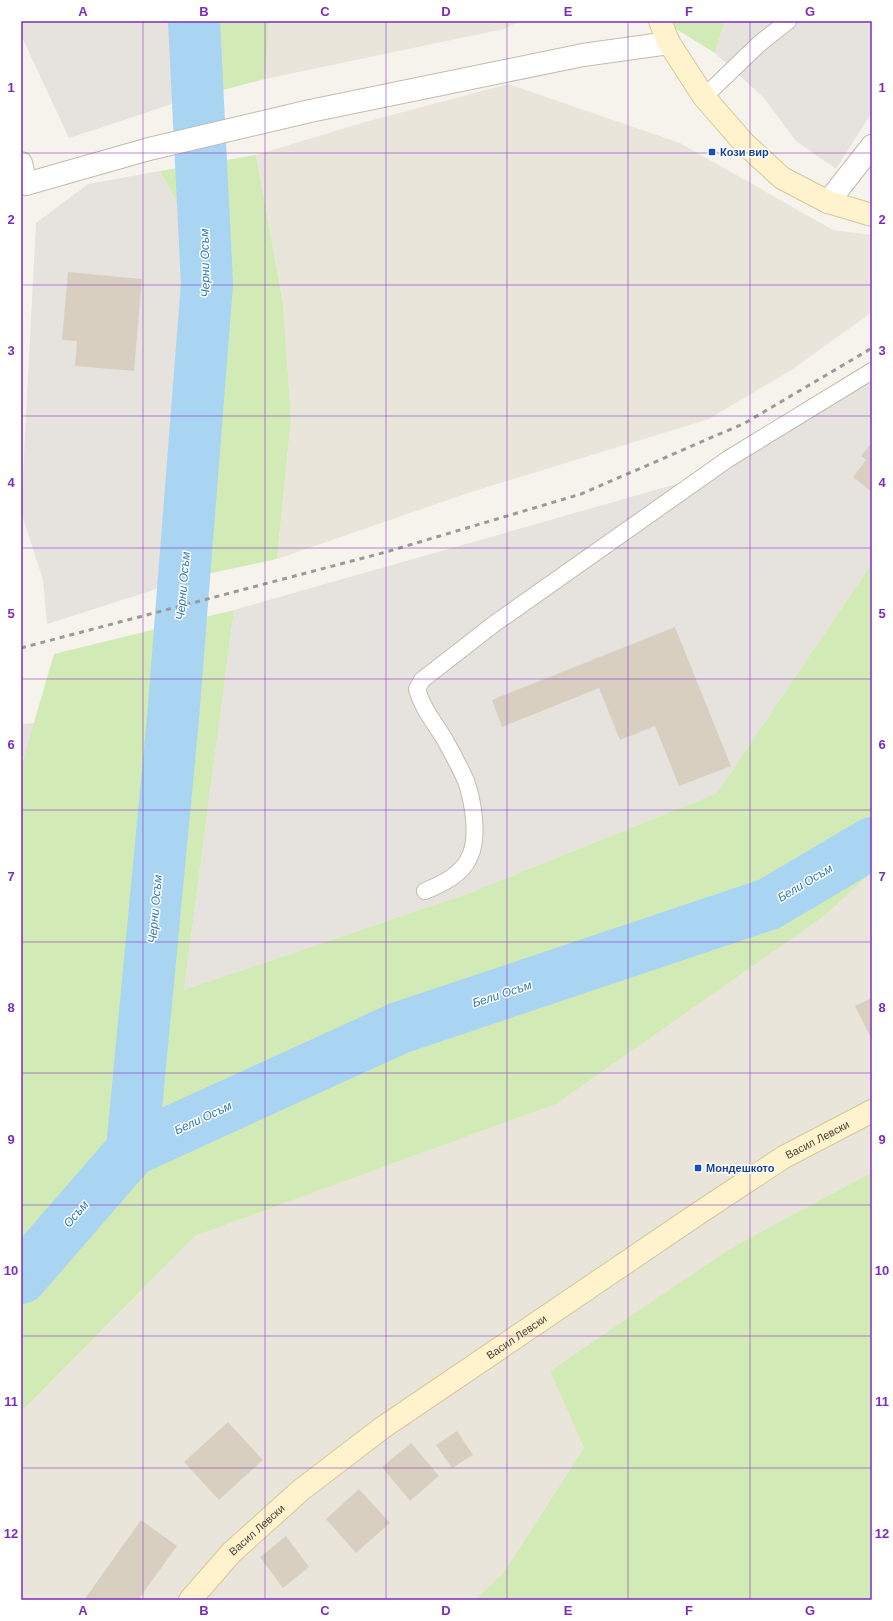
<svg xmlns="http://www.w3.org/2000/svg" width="893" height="1621" font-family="Helvetica,sans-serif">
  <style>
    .residential { fill: #eae5da }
    .industrial { fill: #e6e2dd }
    .green { fill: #d2eab5 }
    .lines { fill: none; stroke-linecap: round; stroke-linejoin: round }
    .river { stroke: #a9d4f2; stroke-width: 52 }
    .building { fill: #d8cfc1 }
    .lane-casing { stroke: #c2bbae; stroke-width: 18 }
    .street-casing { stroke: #c2bbae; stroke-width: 24 }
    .secondary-casing { stroke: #d6c79b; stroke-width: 24 }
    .lane { stroke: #fff; stroke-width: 16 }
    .street { stroke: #fff; stroke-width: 22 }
    .secondary { stroke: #fff3cd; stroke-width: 22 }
    .rail { stroke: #9a9a9a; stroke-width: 3; stroke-dasharray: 5 5; stroke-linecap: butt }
    .grid { fill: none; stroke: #7b2cbf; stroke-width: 1; stroke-opacity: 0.55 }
    .transit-dot { fill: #1a4fb4; stroke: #fff; stroke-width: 1.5 }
    .labels { text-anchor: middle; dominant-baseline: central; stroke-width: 3; stroke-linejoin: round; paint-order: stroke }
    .transit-label { font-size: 11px; font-weight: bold; fill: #164399; stroke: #fff; text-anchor: start }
    .street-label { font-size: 11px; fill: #4b4439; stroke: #fff }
    .water-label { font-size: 12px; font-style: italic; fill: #2e7ab2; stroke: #fff }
    .neatline { fill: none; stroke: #7b2cbf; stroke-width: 1.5 }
    .grid-label { font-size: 13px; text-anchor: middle; font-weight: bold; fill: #7b2cbf }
  </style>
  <rect width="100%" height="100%" fill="#f6f3ec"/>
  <path class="residential" d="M269 21H520L504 29 265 79Z
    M508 84 680 143 833 230 872 235V312L793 369 709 419 471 492 277 559 291 419 283 303 256 155 365 122Z
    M872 872V1172L731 1248 551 1371 584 1448 504 1572 475 1600H21V1412L195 1236 556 1104 823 916Z"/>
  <path class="industrial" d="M21 21H173L181 101 69 138 21 35Z
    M722 21H872V112L836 169 796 141 764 98 715 53 724 26Z
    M160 171 191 228 218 425 197 576 47 624 43 580 21 512 36 223 88 184Z
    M872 368V563L717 793 472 892 184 990 234 610 715 473Z
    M50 722 32 767 21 754V724Z"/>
  <path class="green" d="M173 21H269L265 79 181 101Z
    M663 21H722L724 25 715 53Z
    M256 155 283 303 291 419 277 559 197 576 218 425 191 228 160 171Z
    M872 563V872L824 916 556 1104 195 1236 21 1412V767L54 654 234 610 184 990 472 892 717 793Z
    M872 1172V1600H475L504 1572 584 1448 550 1371 731 1248Z"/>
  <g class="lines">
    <path class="river" d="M132 1150 173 718 207 284 194 21
      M21 1278 132 1150 399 1028 769 904 872 843"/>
  </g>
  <path class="building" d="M68 272 142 279 134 371 75 366 77 341 62 340Z
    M872 442V492L853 477 866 460 861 456Z
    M675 627 731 766 679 786 655 726 620 740 599 688 502 727 492 700Z
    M872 998V1040L855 1006Z
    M228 1422 263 1460 219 1500 184 1462Z
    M457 1431 473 1455 452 1468 436 1445Z
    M411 1443 439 1476 410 1501 382 1467Z
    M359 1489 390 1523 356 1553 326 1519Z
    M141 1520 177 1546 138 1600H84Z
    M286 1536 309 1567 283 1588 260 1557Z"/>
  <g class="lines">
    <g class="lane-casing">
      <path id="lane" d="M704 97 759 44 788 21
        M425 891C442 884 463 874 470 856 479 836 473 801 466 781 460 767 452 753 445 740 435 723 422 708 417 689L422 680 494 624 728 459 872 371"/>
    </g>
    <g class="street-casing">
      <path id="street" d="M21 163 26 184
        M26 184 149 149 310 111 583 55 669 43
        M828 202 872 146"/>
    </g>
    <g class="secondary-casing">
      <g id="secondary">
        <path d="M660 21 669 43 704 97 744 143 782 178 828 202 872 215"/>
        <path id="s1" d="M190 1600 232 1552 301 1490 382 1428 699 1213 784 1157 872 1111"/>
      </g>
    </g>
    <use href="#lane" class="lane"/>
    <use href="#street" class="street"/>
    <use href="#secondary" class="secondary"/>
    <path class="rail" d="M21 648 386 552 581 494 745 423 872 348"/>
  </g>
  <path class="grid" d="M143 21V1600M265 21V1600M386 21V1600M507 21V1600M628 21V1600M750 21V1600M21 153H872M21 285H872M21 416H872M21 548H872M21 679H872M21 810H872M21 942H872M21 1073H872M21 1205H872M21 1336H872M21 1468H872"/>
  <g class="transit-dot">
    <rect x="708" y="148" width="8" height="8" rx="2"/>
    <rect x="694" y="1164" width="8" height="8" rx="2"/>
  </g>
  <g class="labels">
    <g class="transit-label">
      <text x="720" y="152">Кози вир</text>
      <text x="706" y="1168">Мондешкото</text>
    </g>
    <g class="street-label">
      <text stroke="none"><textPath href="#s1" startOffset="781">Васил Левски</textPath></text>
      <text stroke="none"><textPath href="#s1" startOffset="421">Васил Левски</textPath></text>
      <text stroke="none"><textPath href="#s1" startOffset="97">Васил Левски</textPath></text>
    </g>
    <g class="water-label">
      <text transform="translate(205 263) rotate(-91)">Черни Осъм</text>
      <text transform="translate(183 586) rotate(-85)">Черни Осъм</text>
      <text transform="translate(805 883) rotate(-31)">Бели Осъм</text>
      <text transform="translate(155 909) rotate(-85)">Черни Осъм</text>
      <text transform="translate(502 994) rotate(-18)">Бели Осъм</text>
      <text transform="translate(203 1118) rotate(-25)">Бели Осъм</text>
      <text transform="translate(76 1214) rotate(-49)">Осъм</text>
    </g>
  </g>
  <rect width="893" height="1621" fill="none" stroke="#ffffff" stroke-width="44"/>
  <rect x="22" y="22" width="849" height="1577" class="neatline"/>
  <g class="grid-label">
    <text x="83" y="16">A</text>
    <text x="204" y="16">B</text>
    <text x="325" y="16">C</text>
    <text x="446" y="16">D</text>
    <text x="568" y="16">E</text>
    <text x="689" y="16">F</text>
    <text x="810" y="16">G</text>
    <text x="11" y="92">1</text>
    <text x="882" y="92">1</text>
    <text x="11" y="224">2</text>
    <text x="882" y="224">2</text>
    <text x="11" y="355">3</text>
    <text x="882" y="355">3</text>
    <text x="11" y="487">4</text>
    <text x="882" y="487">4</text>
    <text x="11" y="618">5</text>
    <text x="882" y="618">5</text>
    <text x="11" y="749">6</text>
    <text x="882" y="749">6</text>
    <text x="11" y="881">7</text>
    <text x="882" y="881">7</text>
    <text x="11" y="1012">8</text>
    <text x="882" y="1012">8</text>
    <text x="11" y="1144">9</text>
    <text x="882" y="1144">9</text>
    <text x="11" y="1275">10</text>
    <text x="882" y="1275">10</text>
    <text x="11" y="1406">11</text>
    <text x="882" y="1406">11</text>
    <text x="11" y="1538">12</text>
    <text x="882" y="1538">12</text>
    <text x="83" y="1615">A</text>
    <text x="204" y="1615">B</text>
    <text x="325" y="1615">C</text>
    <text x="446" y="1615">D</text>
    <text x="568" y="1615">E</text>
    <text x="689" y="1615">F</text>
    <text x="810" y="1615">G</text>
  </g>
</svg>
